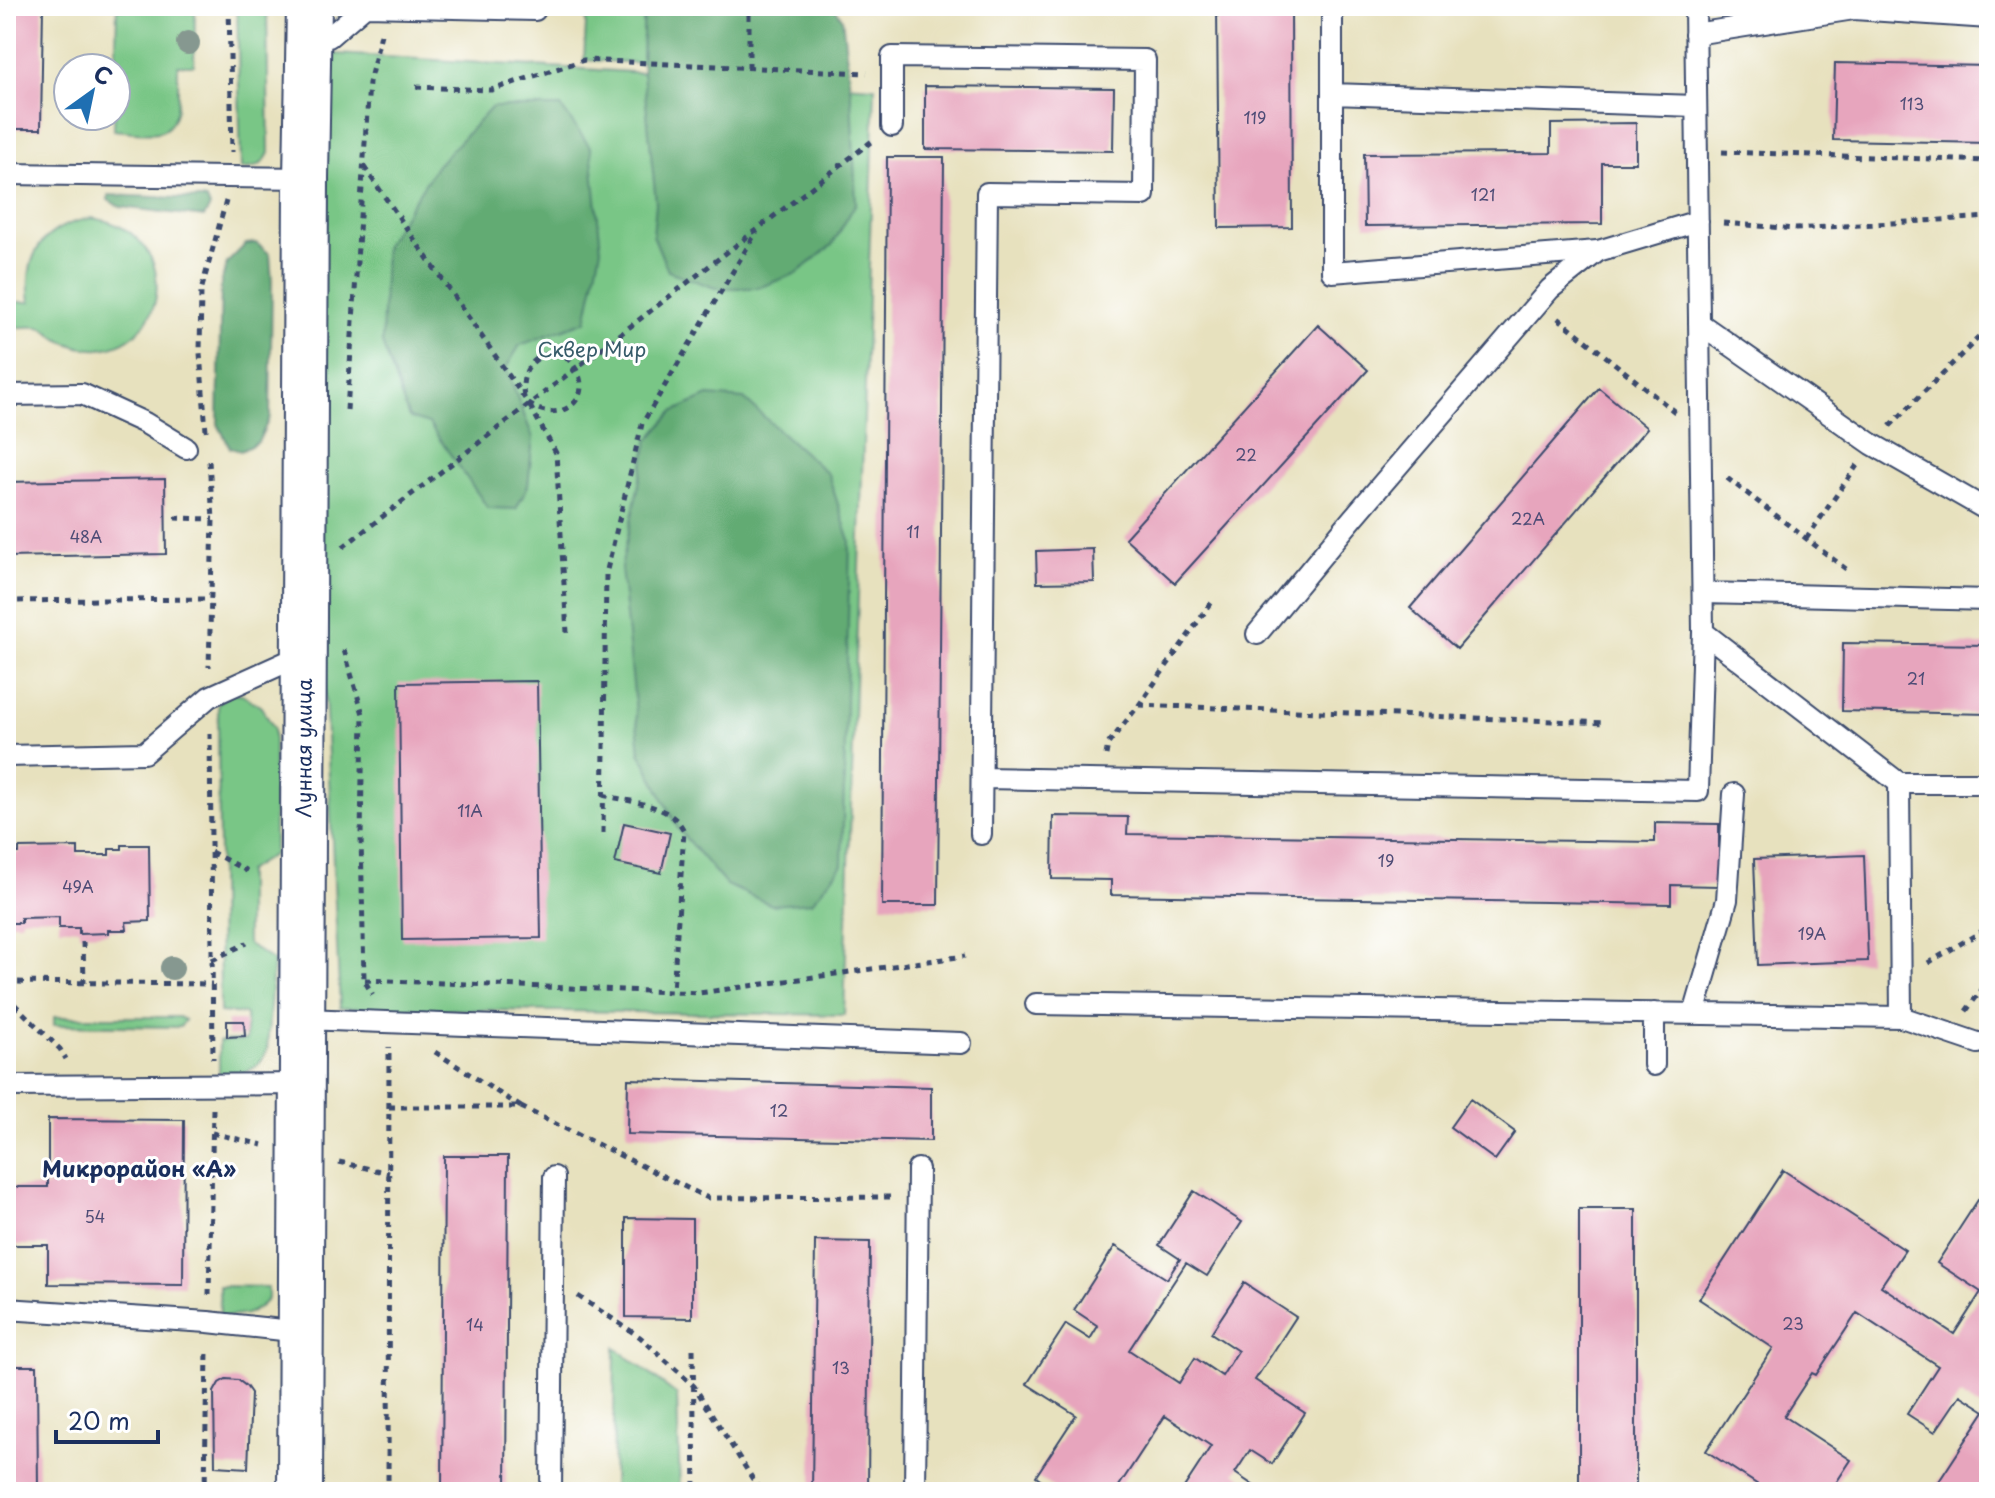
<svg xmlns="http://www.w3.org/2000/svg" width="1995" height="1498" font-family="'Playpen Sans',sans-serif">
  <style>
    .green { fill: #79c686; stroke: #4a7a72; stroke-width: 2 }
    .forest { fill: #62ab73; stroke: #3e6d68; stroke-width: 2 }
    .building { fill: #e7a5bd }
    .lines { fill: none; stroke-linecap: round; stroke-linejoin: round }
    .lane-casing { stroke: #3a4a6c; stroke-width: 24 }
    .secondary-casing { stroke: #3a4a6c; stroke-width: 48 }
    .path { stroke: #3a4a6c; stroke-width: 5; stroke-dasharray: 6 6; stroke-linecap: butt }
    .lane { stroke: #fff; stroke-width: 20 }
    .secondary { stroke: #fff; stroke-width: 44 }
    .tree { fill: #869890 }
    .labels { text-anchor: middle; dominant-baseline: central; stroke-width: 6; stroke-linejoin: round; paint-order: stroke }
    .number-label { font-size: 16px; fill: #4e4c76 }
    .park-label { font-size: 20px; fill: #375c6a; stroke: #fff }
    .street-label { font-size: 20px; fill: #1b2f5e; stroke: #fff }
    .neighbourhood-label { font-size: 22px; font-weight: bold; fill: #1b2f5e; stroke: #fff }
  </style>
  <rect width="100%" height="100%" fill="#fff"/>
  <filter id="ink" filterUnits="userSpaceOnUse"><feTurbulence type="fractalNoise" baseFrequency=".0125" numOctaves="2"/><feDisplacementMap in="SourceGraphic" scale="16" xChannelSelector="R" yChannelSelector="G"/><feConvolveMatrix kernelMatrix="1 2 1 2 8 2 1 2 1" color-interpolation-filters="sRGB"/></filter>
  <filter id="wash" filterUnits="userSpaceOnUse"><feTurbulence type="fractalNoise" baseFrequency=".006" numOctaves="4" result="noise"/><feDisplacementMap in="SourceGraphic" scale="32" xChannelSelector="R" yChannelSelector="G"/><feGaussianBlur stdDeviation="1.8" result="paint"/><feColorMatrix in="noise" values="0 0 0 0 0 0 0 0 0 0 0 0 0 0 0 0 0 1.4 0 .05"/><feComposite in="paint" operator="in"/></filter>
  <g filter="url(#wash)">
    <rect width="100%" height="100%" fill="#e7e1be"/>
    <path class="green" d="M237 6H267V10L269 153C262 167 256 168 241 169Z
      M587 6H644L642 63 584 60Z
      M117 8 195 10 194 65H178C177 84 184 127 158 132 144 134 127 131 114 130Z
      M321 53 875 87 844 1015 340 1008 316 506Z
      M92 218C181 231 173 341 100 349 86 350 70 345 58 339 53 336 48 330 43 328 33 325 17 328 6 328V302H30C23 254 44 226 92 218Z
      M233 693 242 694 261 707 274 728V854L247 871V943L273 961 267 1051C258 1069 246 1073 227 1078L219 1072V1041L246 1040V1014L220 1012 218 703Z
      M54 1017H179L185 1020 180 1027 54 1025Z
      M219 1286 268 1287V1299C254 1315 241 1317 220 1316Z
      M615 1347 677 1395 680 1492H613Z"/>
    <path class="forest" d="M644 6H833L842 18 851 96 856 203 832 245 797 273 758 288H715L668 271 653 235 656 203 642 63Z
      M492 107H561L591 148 601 249 586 321 520 345 506 368 533 438 528 486 516 509 488 508 429 424 409 418 382 343 385 245 437 165Z
      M108 195 201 199 207 200 210 207 204 217 120 207 108 200Z
      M256 243 270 254 272 282 270 417 258 442 241 451 230 448 218 424 221 283 227 263 246 244Z
      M708 396 744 399 828 474 850 541 842 865 812 902 772 905 726 885 678 829 640 752 621 568 648 441 673 412Z"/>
    <g id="blocks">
      <path class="building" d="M6 6H43L41 129H6Z
        M1217 6H1291L1292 227 1219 228Z
        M1835 63 1989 66V143L1833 140Z
        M925 86 1114 88 1113 151 925 149Z
        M1636 123V163H1602V224L1365 226 1364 154 1551 153V124Z
        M887 157H944L938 905H882Z
        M1318 325 1368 370 1175 583 1125 538Z
        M1599 388 1647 428 1457 649 1410 608Z
        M165 479 166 554 6 557V482Z
        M1093 549 1094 582 1037 583 1036 551Z
        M1843 643 1989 645V714L1842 711Z
        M537 681 541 938 402 940 399 683Z
        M1053 816 1128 817 1127 834 1655 842V823L1719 824V886L1671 885V904L1111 895V880L1052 879Z
        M624 823 670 833 661 873 615 863Z
        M122 845H149L150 921 126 922 127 930H108V933L79 934V928H59V917L21 918V923H6V853H19V848L78 847V855H109V849H122Z
        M1864 855 1868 961 1758 965 1754 859Z
        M227 1021H244L245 1036 227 1037Z
        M628 1079 931 1087V1141L627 1134Z
        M1470 1099 1515 1132 1495 1160 1450 1127Z
        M48 1119 184 1120 183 1285 48 1284V1245H6V1187H48Z
        M444 1156H508L506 1492H442Z
        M1783 1170 1905 1250 1881 1286 1954 1334 1981 1292 1937 1263 1989 1183V1492H1932L1985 1411 1960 1395 1935 1432 1907 1414 1938 1366 1857 1313 1816 1375 1812 1373 1784 1416 1851 1460 1830 1492H1769L1706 1451 1773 1348 1699 1299Z
        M1194 1191 1242 1222 1207 1276 1186 1263 1129 1350 1179 1383 1195 1358 1222 1376 1238 1351 1211 1333 1244 1283 1296 1317 1255 1380 1305 1413 1272 1464 1250 1450 1235 1473 1260 1490 1258 1492H1181L1211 1446 1165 1416 1115 1492H1059L1036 1476 1076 1415 1027 1384 1066 1324 1090 1339 1098 1326 1074 1310 1115 1246 1167 1279 1180 1259 1159 1245Z
        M1579 1209H1636V1492H1579Z
        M626 1218 692 1219V1318L626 1317Z
        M815 1241 870 1242 868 1492H812Z
        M6 1366H37L38 1492H6Z
        M226 1379 238 1380 246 1386 251 1393 248 1468 215 1466 214 1392 219 1383Z"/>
    </g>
  </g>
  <g filter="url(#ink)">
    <use href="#blocks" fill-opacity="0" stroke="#3a4a6c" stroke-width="2"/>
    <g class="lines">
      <g class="lane-casing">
        <path id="lane" d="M367 6 535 10
          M1332 6V272L1597 251
          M1695 34 1854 9 1989 18
          M308 38 329 37 365 6
          M1332 94 1696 106
          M892 126V57L1145 60 1144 195 987 193 981 834
          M6 174 306 178
          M1699 323 1872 444 1989 511
          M6 395 82 394 145 423 186 448
          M1703 593 1989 600
          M1703 632 1899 783
          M1257 634 1353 518 1550 289 1598 251 1698 221
          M6 756 144 753 209 697 304 654
          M982 778 1698 791 1703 632 1695 6
          M1036 1004 1901 1017 1899 783H1989
          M1654 1013V1065
          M1694 1014 1727 900 1734 794
          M1901 1017 1978 1043
          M303 1019 961 1043
          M6 1086 303 1084
          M6 1309 208 1322 301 1332
          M551 1492 554 1177
          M915 1492 918 1169"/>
      </g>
      <g class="secondary-casing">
        <g id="secondary">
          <path id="s1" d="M300 1492 306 178 309 6"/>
        </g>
      </g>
      <path class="path" d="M229 6 232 152
        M749 68V6
        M416 87 491 90 584 60 867 73
        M1722 152 1989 161
        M364 167 528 403C556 425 595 402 576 369 559 338 516 358 524 396
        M1723 223 1795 229 1989 217
        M1558 318 1675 412
        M530 406 556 453 567 633
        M347 410 369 83 382 30
        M1890 426 1989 327
        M206 431 200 353 201 291 226 201
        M209 461 213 519 209 667
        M1727 478 1846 569
        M175 518 213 519
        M1806 539 1858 464
        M343 547 872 141
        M6 601 210 599
        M344 650 363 714 361 836 364 980 373 995
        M1139 705 1606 723
        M210 733 213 1059
        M1106 755 1108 744 1139 705 1214 599
        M603 795C629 802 672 804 684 831L673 991
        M603 833 606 574 642 424 757 231
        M211 852 247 871
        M83 942 84 983
        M212 960 247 943
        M1928 963 1989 927
        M365 980 699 993 965 956
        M6 982 212 984
        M6 996 60 1049 66 1059
        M1966 1011 1989 980
        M435 1052 521 1107
        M389 1107H521L708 1198 892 1197
        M212 1133 263 1145
        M339 1162 389 1173
        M209 1295 213 1109
        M578 1296 640 1337 694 1386 761 1492
        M693 1349 695 1492
        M205 1492 207 1349
        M388 1492 389 1047"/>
      <use href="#lane" class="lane"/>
      <use href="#secondary" class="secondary"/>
    </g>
    <g class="tree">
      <circle cx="188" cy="43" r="12"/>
      <circle cx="172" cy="968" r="12"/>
    </g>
  </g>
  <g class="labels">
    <g class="number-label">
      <text x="1912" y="103">113</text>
      <text x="1255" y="117">119</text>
      <text x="1483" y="194">121</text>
      <text x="1246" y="454">22</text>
      <text x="1528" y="518">22А</text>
      <text x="913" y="531">11</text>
      <text x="86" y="536">48А</text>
      <text x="1916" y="678">21</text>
      <text x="470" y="810">11А</text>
      <text x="1386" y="860">19</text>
      <text x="78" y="886">49А</text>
      <text x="1812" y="933">19А</text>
      <text x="779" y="1110">12</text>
      <text x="95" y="1216">54</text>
      <text x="1793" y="1323">23</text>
      <text x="475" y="1324">14</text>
      <text x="841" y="1367">13</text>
    </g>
    <g class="park-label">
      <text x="592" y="349">Сквер Мир</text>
    </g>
    <g class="street-label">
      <text stroke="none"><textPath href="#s1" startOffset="744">Лунная улица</textPath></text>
    </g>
    <g class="neighbourhood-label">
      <text x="139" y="1167">Микрорайон «А»</text>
    </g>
  </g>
  <rect width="1995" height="1498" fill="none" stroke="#fff" stroke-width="32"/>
  <g transform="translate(92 92) rotate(33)"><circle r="38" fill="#ffffff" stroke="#a4acbf" stroke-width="2"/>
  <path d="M0-6L14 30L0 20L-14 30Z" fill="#1f6fb2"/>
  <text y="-12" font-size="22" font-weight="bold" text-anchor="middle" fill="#1b2f5e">С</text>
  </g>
  <path d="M56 1430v12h102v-12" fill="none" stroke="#1b2f5e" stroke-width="4"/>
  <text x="68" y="1430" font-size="24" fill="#1b2f5e" stroke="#ffffff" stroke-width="6" paint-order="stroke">20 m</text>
</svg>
